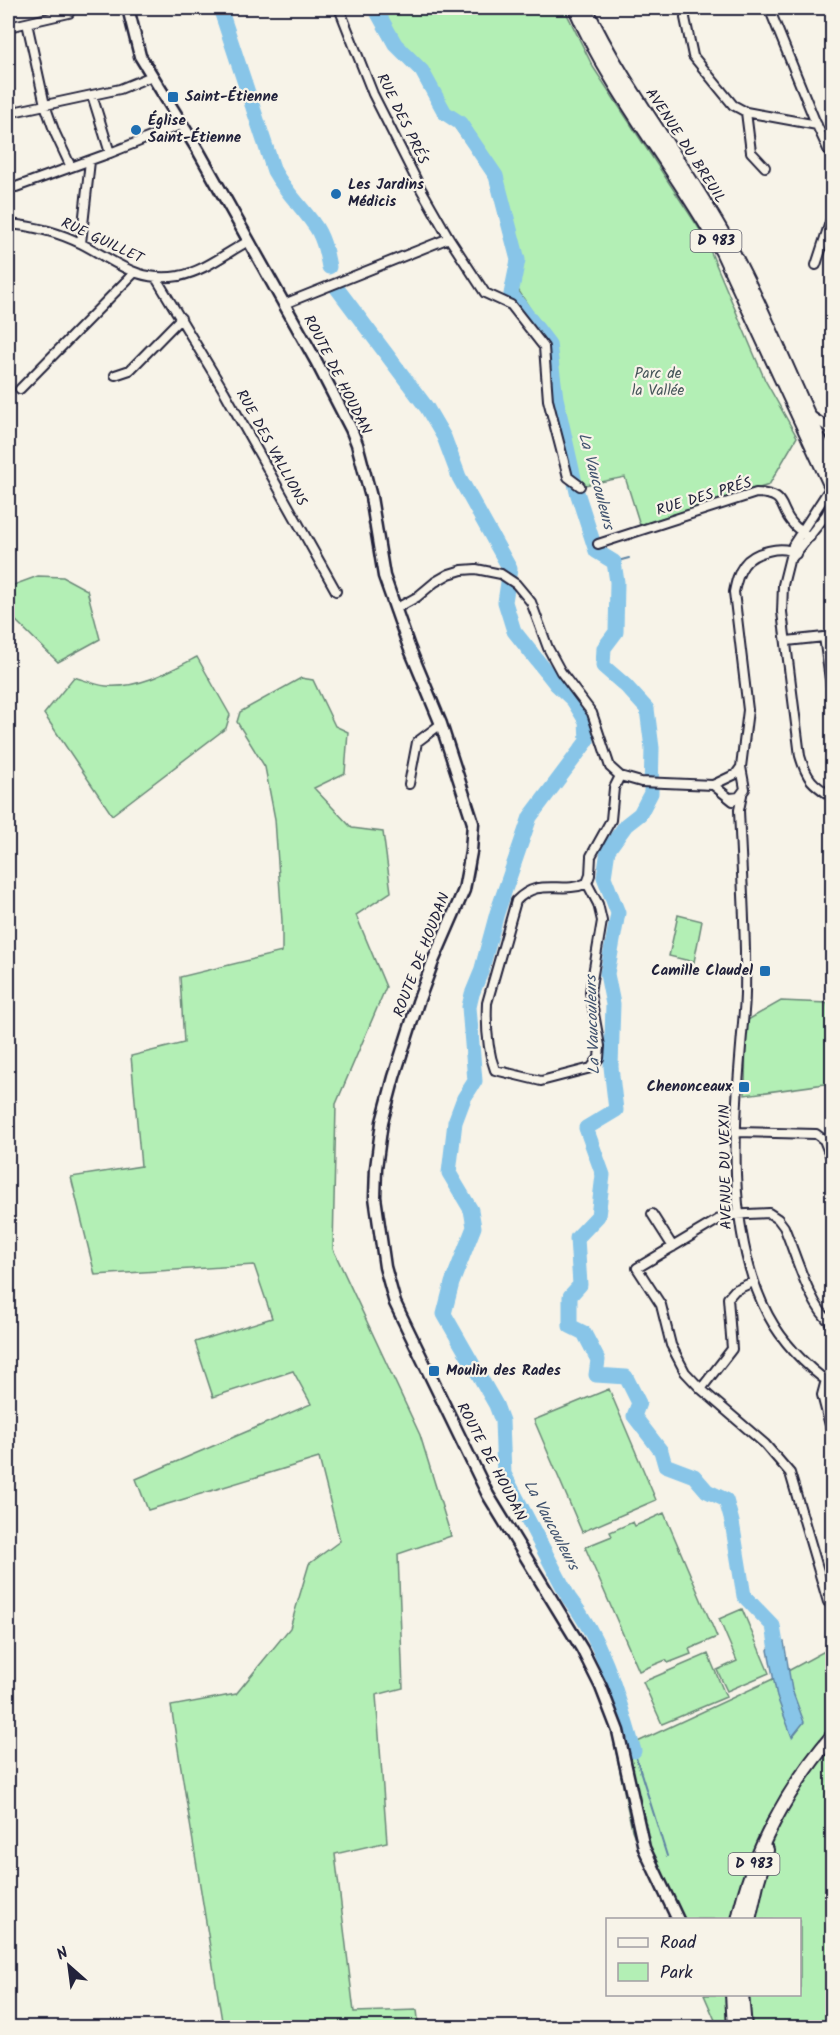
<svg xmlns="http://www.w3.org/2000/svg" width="840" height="2035" font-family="Kalam,sans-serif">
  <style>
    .green { fill: #b3efb5; stroke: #6a8878; stroke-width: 1.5 }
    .water { fill: #88c5e8; stroke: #5f84a3; stroke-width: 1.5 }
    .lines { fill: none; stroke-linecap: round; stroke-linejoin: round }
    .stream { stroke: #5f84a3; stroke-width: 2 }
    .river { stroke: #88c5e8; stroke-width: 15 }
    .street-casing { stroke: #22223b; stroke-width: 12 }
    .secondary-casing { stroke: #22223b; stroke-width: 15 }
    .primary-casing { stroke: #22223b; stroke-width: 16 }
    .street { stroke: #f7f3e8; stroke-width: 8 }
    .secondary { stroke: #f7f3e8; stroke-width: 10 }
    .primary { stroke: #f7f3e8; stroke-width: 12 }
    .poi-dot { fill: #1f6fb2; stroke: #f7f3e8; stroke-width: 2 }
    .labels { text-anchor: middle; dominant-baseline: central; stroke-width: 4.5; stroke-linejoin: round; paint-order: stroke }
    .shield { fill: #f7f3e8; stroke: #62616f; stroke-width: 1.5 }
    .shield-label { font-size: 14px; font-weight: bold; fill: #22223b }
    .poi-label { font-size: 15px; font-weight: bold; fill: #22223b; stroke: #f7f3e8; text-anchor: start }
    .street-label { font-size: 15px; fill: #22223b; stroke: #f7f3e8 }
    .park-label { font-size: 15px; fill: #46555a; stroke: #f7f3e8 }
    .water-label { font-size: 16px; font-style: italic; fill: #41536f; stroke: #f7f3e8 }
  </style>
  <rect width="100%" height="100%" fill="#f7f3e8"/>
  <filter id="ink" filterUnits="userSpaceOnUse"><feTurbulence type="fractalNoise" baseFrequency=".0167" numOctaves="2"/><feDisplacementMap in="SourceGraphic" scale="12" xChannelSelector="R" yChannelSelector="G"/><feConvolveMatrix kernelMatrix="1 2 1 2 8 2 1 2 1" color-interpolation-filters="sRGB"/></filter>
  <g filter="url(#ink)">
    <path class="green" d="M376 8H564L593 67 704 236 765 380 797 437 769 485 640 525 625 477 585 485 576 474 547 336 517 288 522 255 502 193 431 94 377 15Z
      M38 576 63 577 87 590 100 639 58 662 12 617H8V587Z
      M197 657 230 715 226 728 112 815 44 714 74 677C84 680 96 685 106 686 138 689 170 671 197 657Z
      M301 678 313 680 335 726 348 732 345 773 314 788 352 828 383 832 391 892 356 915 386 987 336 1104 333 1249 420 1435 451 1536 398 1554 403 1688 376 1695 387 1842 335 1854 354 2012 417 2010 419 2027H223L171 1706 236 1694 290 1628 309 1564 340 1541 319 1458 148 1510 136 1479 311 1404 293 1371 213 1397 195 1342 272 1318 254 1265 95 1275 71 1177 141 1166 131 1056 184 1043 180 977 282 952V921L275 819 265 767 237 722 240 712Z
      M678 915 702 921 694 962 669 956Z
      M781 1001 827 1003 832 1018V1083L745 1095 746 1021Z
      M609 1389 656 1500 582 1532 534 1420Z
      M664 1513 717 1637 689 1649 691 1654 668 1663 666 1660 639 1671 585 1547 612 1536 610 1532 633 1522 635 1526Z
      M742 1609 769 1673 727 1691 717 1670 737 1661 719 1619Z
      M832 1647V2027H718L704 1995 800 1994V1920L672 1919 646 1866 632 1830 616 1752 775 1678Z
      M708 1654 726 1697 662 1724 643 1682Z"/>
    <path class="water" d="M773 1642H784L792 1690 804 1722 792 1737 777 1697 768 1650Z"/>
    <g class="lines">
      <path class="stream" d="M614 562 629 558
        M634 1751 667 1856"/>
      <path class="river" d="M220 8 274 171C285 191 300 205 313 223 323 236 326 251 329 267
        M375 8 395 44 422 71 445 113 460 123 496 176 518 260 511 294 549 344 556 398 577 492 596 551 614 562 617 582 616 632 604 648 603 666 626 686 647 709 652 748 651 793 640 814 626 825 608 850 604 877 618 913 607 974 613 1004 611 1067 616 1110 586 1128 603 1175 598 1216 577 1238 580 1285 570 1296V1326L584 1333 598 1360 596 1375 626 1377 639 1403 634 1416 661 1451 665 1465 694 1476 707 1491 726 1500 732 1522 744 1596 773 1626 779 1662
        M336 287 427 408 444 437 459 477 510 569 505 602 514 631 556 684 573 700 586 721 587 741 530 817 497 913 481 972 472 994 469 1007 475 1081 464 1098 455 1122 449 1173 471 1210 474 1227 452 1283 444 1314 496 1405 502 1421 504 1474 569 1598C604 1642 618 1697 634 1751"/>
      <g class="street-casing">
        <path id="street" d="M339 8 373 94 421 189 449 238 485 293 511 305 544 347 548 400 568 477 580 486
          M686 8 685 18 693 56 733 105 746 112 817 125
          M769 8 815 121 832 158
          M27 23 45 105 55 133 71 167
          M8 25 13 26 69 13
          M92 95 110 153
          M746 112 751 152 765 167
          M8 113 120 89 152 76
          M16 187 110 153 183 124
          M8 224C34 226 58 232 82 244 117 262 137 283 179 276 205 271 227 252 249 241
          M81 243 90 161
          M816 265 832 216
          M156 278 224 391 336 591
          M284 304 449 238
          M115 375 130 370 181 318
          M20 389 134 273
          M811 416 832 430
          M832 485 793 545 783 585 782 612 800 756C807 780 813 784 832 797
          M598 544 756 493C789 494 777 508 794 525 798 530 805 533 810 537
          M792 558 826 515 832 504
          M395 609 417 597 435 582 449 574 462 570 476 569 501 574 516 584 531 602 548 648 561 672 592 713 610 767 620 776 641 782 713 785 736 774 741 767
          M787 641 824 637 832 694
          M409 784 417 742 441 724
          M713 785 733 801
          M742 795 739 810C741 858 744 904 745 951 745 971 746 991 744 1011 736 1106 722 1227 768 1315 783 1343 807 1367 832 1385
          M730 798 739 797 745 789 741 767 748 710 734 592C736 582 738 573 744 565 753 552 783 544 796 554
          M587 883 598 904 602 921 590 992 600 1046 599 1058 591 1068 541 1081 495 1070C487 1049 486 1025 487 1003L516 901C540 876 561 895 587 883L590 875 591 856 611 820 614 788 620 776
          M737 1132 816 1134 824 1140 832 1160
          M652 1214 673 1247
          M832 1324C809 1305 796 1255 784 1227L778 1219 769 1213 726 1215 637 1268 661 1305 671 1345 685 1372 701 1389 765 1444 790 1473 828 1602 832 1603
          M826 1380 822 1395 832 1433
          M701 1389 732 1349 728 1298 735 1290 753 1282"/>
      </g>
      <g class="secondary-casing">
        <path id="secondary" d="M128 8 140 56 199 152 316 361 351 429 357 444 371 497 384 576 409 647 441 724 473 823 471 852 464 890 434 959 418 1002 394 1077 382 1122 376 1168 375 1197 385 1267 395 1303 488 1495 582 1649 601 1687 618 1731 644 1848 678 1920"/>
      </g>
      <g class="primary-casing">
        <path id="primary" d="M575 8C613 96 676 168 722 252L832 489
          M586 8C623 87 678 154 721 230 764 306 794 388 832 465
          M738 1920C752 1852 788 1788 832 1736
          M749 1920 757 1884 767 1850
          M732 1994 734 2028
          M742 1994 745 2028"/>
      </g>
      <use href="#street" class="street"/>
      <use href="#secondary" class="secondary"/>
      <use href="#primary" class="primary"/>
    </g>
  </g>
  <g class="poi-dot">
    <rect x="167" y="91" width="12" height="12" rx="3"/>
    <circle cx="136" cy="130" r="6"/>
    <circle cx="336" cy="194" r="6"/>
    <rect x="759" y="965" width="12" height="12" rx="3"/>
    <rect x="738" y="1081" width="12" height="12" rx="3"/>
    <rect x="428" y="1365" width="12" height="12" rx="3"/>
  </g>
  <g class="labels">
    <g class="shield">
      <rect x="690.5" y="230" width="51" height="22" rx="4.5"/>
      <rect x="728.5" y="1853" width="51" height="22" rx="4.5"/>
    </g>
    <g class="shield-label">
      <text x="716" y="241">D 983</text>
      <text x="754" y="1864">D 983</text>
    </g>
    <g class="poi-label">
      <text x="185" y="97">Saint-Étienne</text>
      <text x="148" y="121">Église<tspan x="148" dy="17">Saint-Étienne</tspan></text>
      <text x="348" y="185">Les Jardins<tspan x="348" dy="17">Médicis</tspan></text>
      <text x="753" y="971" text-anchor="end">Camille Claudel</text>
      <text x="732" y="1087" text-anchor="end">Chenonceaux</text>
      <text x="446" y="1371">Moulin des Rades</text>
    </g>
    <g class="street-label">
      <text transform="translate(402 119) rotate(64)">RUE DES PRÉS</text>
      <text transform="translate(685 146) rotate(57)">AVENUE DU BREUIL</text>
      <text transform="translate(102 241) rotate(25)">RUE GUILLET</text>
      <text transform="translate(337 375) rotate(63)">ROUTE DE HOUDAN</text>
      <text transform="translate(271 448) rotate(61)">RUE DES VALLIONS</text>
      <text transform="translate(704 497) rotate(-17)">RUE DES PRÉS</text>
      <text transform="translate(422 955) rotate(-69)">ROUTE DE HOUDAN</text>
      <text transform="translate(726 1167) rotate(-91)">AVENUE DU VEXIN</text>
      <text transform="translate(491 1462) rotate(62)">ROUTE DE HOUDAN</text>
    </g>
    <g class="park-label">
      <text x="658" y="374">Parc de<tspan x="658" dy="17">la Vallée</tspan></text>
    </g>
    <g class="water-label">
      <text transform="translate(596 481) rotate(75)">La Vaucouleurs</text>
      <text transform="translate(593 1025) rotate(-92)">La Vaucouleurs</text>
      <text transform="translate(551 1525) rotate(62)">La Vaucouleurs</text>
    </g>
  </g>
  <rect width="840" height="2035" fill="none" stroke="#f7f3e8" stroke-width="30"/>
  <rect x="15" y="15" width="810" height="2005" fill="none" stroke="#22223b" stroke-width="2" filter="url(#ink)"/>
  <rect x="606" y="1918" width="195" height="78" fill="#f7f3e8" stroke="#a29fa3" stroke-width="1.5"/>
  <rect x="618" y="1938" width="30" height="9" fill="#f7f3e8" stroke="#a29fa3" stroke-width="1.5"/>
  <text x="660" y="1948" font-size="18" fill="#22223b">Road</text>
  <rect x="618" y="1963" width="30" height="18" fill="#b3efb5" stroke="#a29fa3" stroke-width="1.5"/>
  <text x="660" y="1978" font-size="18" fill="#22223b">Park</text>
  <g transform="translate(69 1966) rotate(332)" stroke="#f7f3e8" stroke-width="4.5" paint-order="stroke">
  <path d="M0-4.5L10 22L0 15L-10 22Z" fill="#22223b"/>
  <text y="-9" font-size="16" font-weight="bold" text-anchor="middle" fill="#22223b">N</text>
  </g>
</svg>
